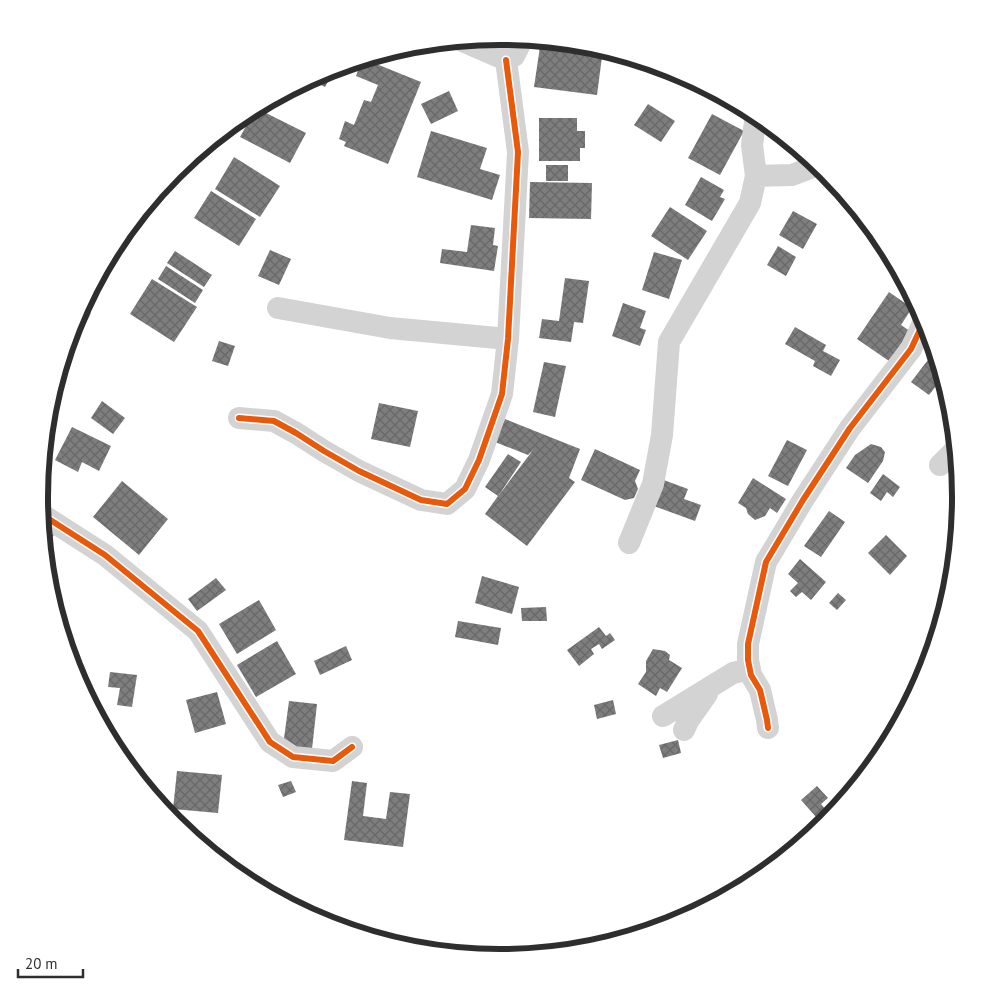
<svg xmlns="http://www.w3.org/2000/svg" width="1001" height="994" font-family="'PT Sans',sans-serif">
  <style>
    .building { fill: url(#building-cross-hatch) }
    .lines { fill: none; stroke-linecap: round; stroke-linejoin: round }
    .minor { stroke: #d3d3d3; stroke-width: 22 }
    .cycleway-casing { stroke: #fff; stroke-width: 9 }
    .cycleway { stroke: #e8590c; stroke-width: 6 }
    .rim { fill: none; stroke: #2e2e2e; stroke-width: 6 }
  </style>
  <defs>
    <pattern id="building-cross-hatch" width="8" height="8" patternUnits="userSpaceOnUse" patternTransform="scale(1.25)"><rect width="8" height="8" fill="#7e7e7e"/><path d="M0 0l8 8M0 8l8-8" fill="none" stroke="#686868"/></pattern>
  </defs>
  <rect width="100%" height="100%" fill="#fff"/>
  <path class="building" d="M541 40 603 49 597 95 534 87Z
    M364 59 421 82 388 164 344 146 346 142 339 139 345 121 354 125 364 100 371 102 378 85 356 76 362 60Z
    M335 68 325 87 310 79 324 71Z
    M449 91 458 111 431 124 421 104Z
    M648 104 675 121 661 142 634 125Z
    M256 108 306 133 290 163 240 137Z
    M712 114 744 131 720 175 688 158Z
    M539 118H577V131H585V148H580V161H539Z
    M431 131 487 148 480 169 500 175 492 200 417 177Z
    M234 157 280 186 260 217 215 189Z
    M546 165H568V181H546Z
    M701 177 724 190 720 197 725 199 712 221 685 205Z
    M530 182 592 183 591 219 529 218Z
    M211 191 256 219 239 246 194 218Z
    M670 207 707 231 688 260 651 236Z
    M793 211 817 224 803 249 779 235Z
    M471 225 495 228 493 245 498 246 494 271 440 263 442 249 467 252Z
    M778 246 796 257 786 276 767 265Z
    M270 250 291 259 279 285 258 276Z
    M175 251 212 275 204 287 167 263Z
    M654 252 682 260 669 299 642 290Z
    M166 266 203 290 195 303 158 279Z
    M565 278 589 281 583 323 574 322 571 342 539 338 542 319 559 321Z
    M152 279 197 307 174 342 130 314Z
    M889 292 912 308 901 325 910 331 889 361 857 339Z
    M623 303 646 311 640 328 646 330 640 346 612 336Z
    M795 327 826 345 823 351 840 360 831 376 813 366 815 361 785 344Z
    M219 341 235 346 228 366 212 361Z
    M931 356 939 362 943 377 929 395 911 382Z
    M544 362 566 366 555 417 533 412Z
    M102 401 125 418 113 434 91 418Z
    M379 403 418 411 410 447 371 439Z
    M505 419 580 449 569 478 575 482 527 546 485 514 498 496 485 487 508 454 521 462 499 495 533 450 528 455 495 442Z
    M72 427 111 446 99 471 82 462 78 472 55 460Z
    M787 440 807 450 788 486 768 476Z
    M871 444 881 447 885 452 883 461 868 483 846 468 855 455Z
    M595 449 640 470 635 481 638 489 634 498 625 500 581 480Z
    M883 474 900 487 893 497 887 492 881 501 870 493Z
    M753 478 786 499 777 513 770 508 765 516 755 520 748 514 746 508 738 503Z
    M661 479 688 489 684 499 701 505 695 521 651 505Z
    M122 481 168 519 139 555 93 517Z
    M829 511 845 522 821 557 804 546Z
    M42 520 57 529 45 551Z
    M886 535 907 556 890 575 868 553Z
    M800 559 826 582 811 600 802 592 796 597 790 591 798 583 788 574Z
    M482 576 519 587 512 614 475 603Z
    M216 578 226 590 197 611 188 599Z
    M838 593 846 600 837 610 829 603Z
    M259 600 276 630 237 654 219 624Z
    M546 607 547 621H522L521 608Z
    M458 621 501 628 498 645 455 637Z
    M599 627 606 636 610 633 615 640 602 649 599 644 591 649 594 654 579 666 567 650Z
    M277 641 296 674 256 697 237 665Z
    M346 646 352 660 320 675 314 661Z
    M653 649 665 651 670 655 669 660 682 668 667 692 660 688 656 696 638 684 646 672V661Z
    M110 672 137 675 132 707 117 705 120 688 108 687Z
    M217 692 226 724 195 733 186 700Z
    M613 700 616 714 597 719 594 705Z
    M289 701 317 704 312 749 283 746Z
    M678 740 681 753 663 758 659 745Z
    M177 771 222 775 218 813 173 809Z
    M291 781 296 792 283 797 278 785Z
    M352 781 367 783 363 816 386 819 390 792 410 794 403 847 344 840Z
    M817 786 828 798 821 804 826 810 817 818 801 800Z
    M154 798 165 802 163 808Z"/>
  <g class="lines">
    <path class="minor" d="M460 40 506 60 514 56 523 38
      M756 114 752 145 756 176 792 175 818 165
      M278 308 390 328 508 339
      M79 312H80
      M239 418 274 421 296 433 324 451 359 471 421 500 447 504 465 489 479 460 502 394 508 339 518 152 506 60
      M940 465 956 449
      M41 514 105 555 198 631 270 742 293 757 333 761 352 747
      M629 543 653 484 662 435 669 342 750 203 756 176
      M663 716 733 673 750 669
      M768 728 767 720 760 690 751 675 748 660V644L766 562 803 500 850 428 911 349 925 319
      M684 730 688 721 707 694"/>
    <g class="cycleway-casing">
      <path id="cycleway" d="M239 418 274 421 296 433 324 451 359 471 421 500 447 504 465 489 479 460 502 394 508 339 518 152 506 60
        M41 514 105 555 198 631 270 742 293 757 333 761 352 747
        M768 728 767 720 760 690 751 675 748 660V644L766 562 803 500 850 428 911 349 925 319"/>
    </g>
    <use href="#cycleway" class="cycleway"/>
  </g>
  <path d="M0 0H1001V994H0ZM48 497a452 452 0 1 1 904 0a452 452 0 1 1-904 0Z" fill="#fff" fill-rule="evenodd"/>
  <path class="rim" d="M48 497a452 452 0 1 1 904 0a452 452 0 1 1-904 0Z"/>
  <path d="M18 969v8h65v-8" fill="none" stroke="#2e2e2e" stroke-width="2.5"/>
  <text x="25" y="969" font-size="15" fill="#2e2e2e" stroke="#ffffff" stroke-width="4" paint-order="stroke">20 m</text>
</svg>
